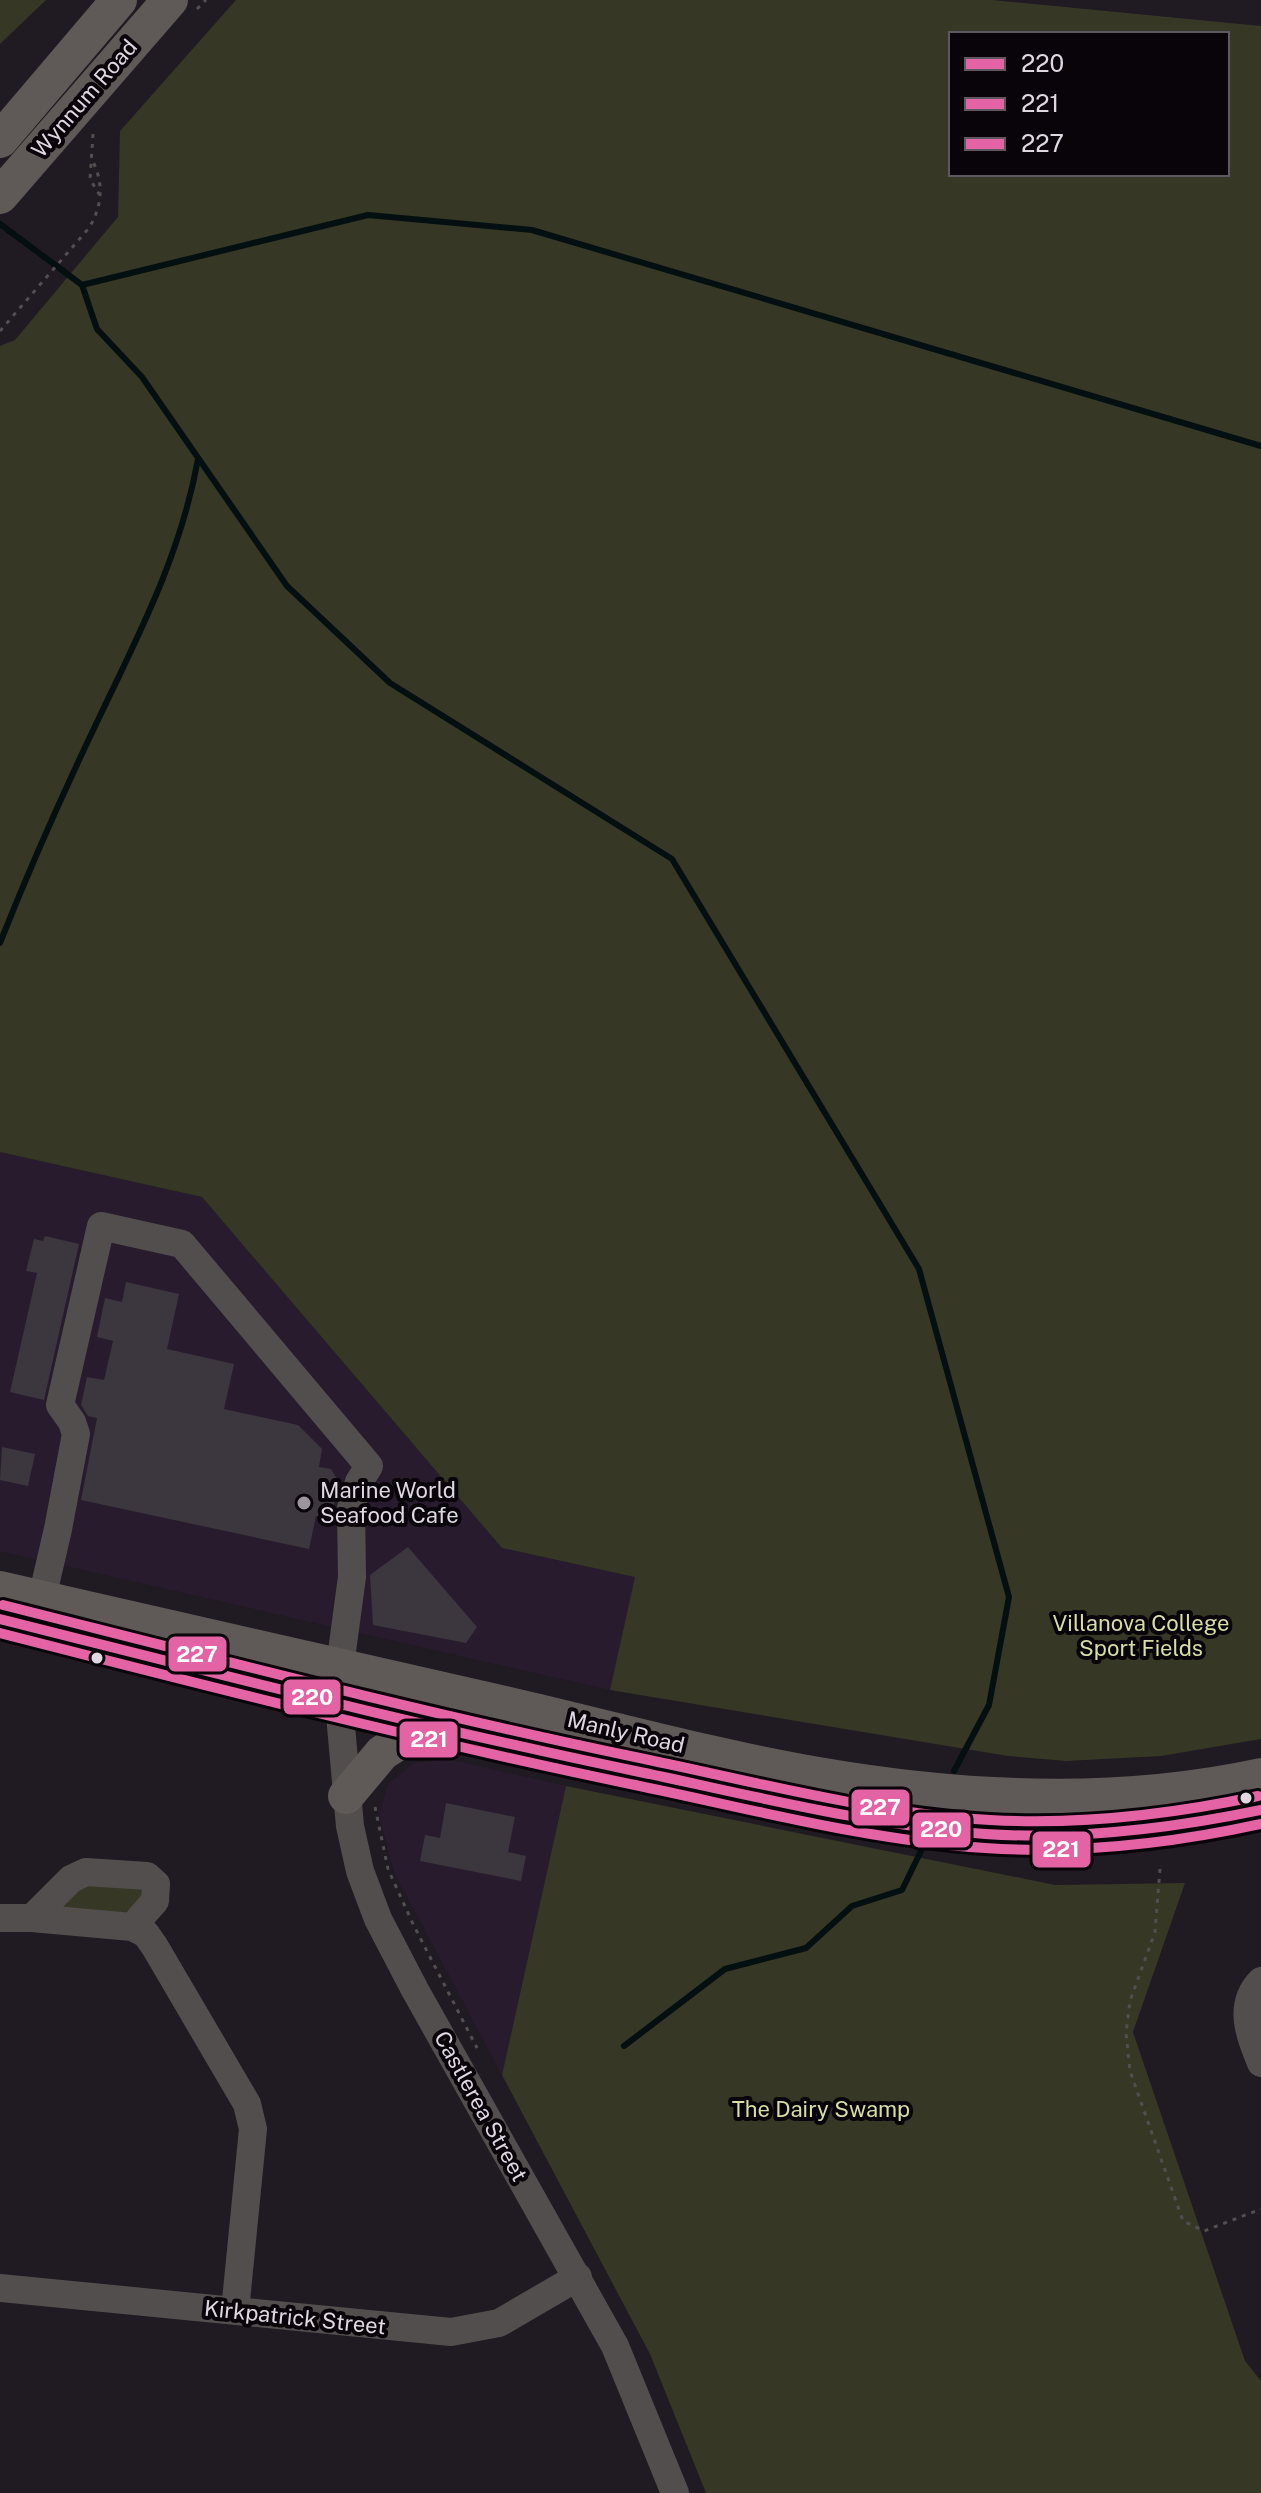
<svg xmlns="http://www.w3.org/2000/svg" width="1261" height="2493" font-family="'Public Sans',sans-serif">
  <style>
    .built { fill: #291b2e }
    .green { fill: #363725; fill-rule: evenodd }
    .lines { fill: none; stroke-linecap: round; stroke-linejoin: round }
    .stream { stroke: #030f10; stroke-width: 6 }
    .building { fill: #3c363e }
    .path { stroke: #534f51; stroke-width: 3; stroke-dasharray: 4 6; stroke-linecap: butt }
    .minor { stroke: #534e4e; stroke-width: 28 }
    .major { stroke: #5f5957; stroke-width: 36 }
    .bus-1-casing { stroke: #08040a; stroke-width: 16 }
    .bus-2-casing { stroke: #08040a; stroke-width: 16 }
    .bus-3-casing { stroke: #08040a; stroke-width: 16 }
    .bus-1 { stroke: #e463a4; stroke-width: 10 }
    .bus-2 { stroke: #e463a4; stroke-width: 10 }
    .bus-3 { stroke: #e463a4; stroke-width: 10 }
    .poi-dot { fill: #9c959f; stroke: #08040a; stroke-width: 3 }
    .bus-dot { fill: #dfd7e2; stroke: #08040a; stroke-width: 3 }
    .labels { text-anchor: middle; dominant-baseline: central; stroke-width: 8; stroke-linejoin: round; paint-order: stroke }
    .street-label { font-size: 22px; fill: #dfd7e2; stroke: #08040a }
    .poi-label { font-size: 22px; fill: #dfd7e2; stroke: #08040a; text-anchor: start }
    .park-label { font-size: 22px; fill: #d7dfa6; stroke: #08040a }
    .line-badge { stroke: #08040a; stroke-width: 3 }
    .badge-label { font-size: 22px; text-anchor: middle; font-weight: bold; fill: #fff }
  </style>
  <rect width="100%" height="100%" fill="#201a22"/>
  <path class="built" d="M0 1152 202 1197 502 1548 636 1577 610 1690 0 1551Z
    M448 1759 566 1786 502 2075 394 1872 379 1815 388 1784 414 1763Z"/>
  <path class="green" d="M0 0H46L0 44Z
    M236 0H992L1261 26V1739L1161 1756 1066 1761 1008 1756 610 1690 635 1577 502 1548 202 1197 0 1152V346L15 340 118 217 120 131ZM951 34H1227V174H951Z
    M566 1786 1055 1885 1185 1883 1133 2032 1245 2361 1261 2381V2493H706L650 2354 502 2075Z
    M92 1879 143 1890V1896L125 1913 62 1912 59 1903Z"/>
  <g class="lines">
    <path class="stream" d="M0 224 82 285
      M82 285 97 329 142 377 287 586 390 683 672 859 919 1269 1009 1597 989 1705 954 1771
      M82 285 368 215 532 230 1261 446
      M0 943C30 867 63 793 98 720 139 634 181 554 198 459
      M624 2046 725 1969 806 1948 852 1906 902 1890 921 1851"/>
  </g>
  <path class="building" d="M45 1236 79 1244 44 1400 10 1392 37 1273 26 1271 34 1239 43 1241Z
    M126 1282 179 1294 167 1349 234 1364 224 1409 298 1425 322 1449 319 1467 331 1469 339 1482 331 1519 316 1516 309 1549 81 1500 97 1418 88 1416 81 1405 87 1377 104 1380 113 1341 97 1337 105 1298 122 1302Z
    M2 1447 35 1454 28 1486 0 1480Z
    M408 1547 477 1627 466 1643 373 1625 370 1575Z
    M446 1803 515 1817 508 1852 526 1856 521 1881 420 1861 425 1835 440 1838Z"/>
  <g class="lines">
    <path class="path" d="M197 9 206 0
      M93 134 90 179 99 194
      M0 331 89 228C103 205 104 181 91 158
      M375 1807 388 1869 413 1924 477 2048
      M1160 1869 1155 1932 1130 2001 1126 2033 1130 2071 1183 2221 1204 2231 1261 2209"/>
    <path class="minor" d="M42 1598 58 1529 76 1434 72 1422 60 1405 101 1226 182 1244 369 1466 359 1482 351 1508 352 1577 340 1666 339 1704 350 1826 360 1871 378 1919 415 1990 615 2346 675 2493
      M0 1918H32L132 1927 146 1934 155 1947 247 2104 253 2129 235 2311
      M32 1918 71 1879 86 1872 147 1876 156 1884 155 1901 132 1927
      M1261 1981C1237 2006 1250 2035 1261 2063
      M0 2288 451 2332 499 2323 578 2277"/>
    <path class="major" d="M0 140 119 0
      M0 196 170 0
      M0 1589C174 1628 348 1668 522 1708 620 1731 719 1758 818 1775 963 1800 1117 1807 1261 1776
      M0 1619C224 1675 447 1734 673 1779 764 1796 855 1821 946 1830 1052 1842 1157 1834 1261 1810
      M346 1796 382 1753 425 1725"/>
    <g class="bus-1-casing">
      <path id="bus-1" d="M0 1619C211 1672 422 1727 635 1771 751 1795 867 1825 985 1834 1078 1840 1170 1829 1261 1810"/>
    </g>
    <g class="bus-2-casing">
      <path id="bus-2" d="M0 1633C211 1687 422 1741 635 1785 751 1809 867 1840 985 1848 1078 1854 1170 1844 1261 1824"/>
    </g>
    <g class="bus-3-casing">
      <path id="bus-3" d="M3 1605C213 1658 423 1713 635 1757 752 1781 870 1813 990 1820 1081 1825 1169 1815 1258 1796"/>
    </g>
    <use href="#bus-1" class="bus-1"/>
    <use href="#bus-2" class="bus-2"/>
    <use href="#bus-3" class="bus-3"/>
  </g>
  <circle class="poi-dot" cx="304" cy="1503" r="8"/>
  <g class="bus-dot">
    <circle cx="97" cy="1658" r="7"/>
    <circle cx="1246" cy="1798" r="7"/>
  </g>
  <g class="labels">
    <g class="street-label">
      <text transform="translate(84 98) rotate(-49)">Wynnum Road</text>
      <text transform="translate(626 1732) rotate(13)">Manly Road</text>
      <text transform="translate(481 2106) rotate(61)">Castlerea Street</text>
      <text transform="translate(295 2317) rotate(6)">Kirkpatrick Street</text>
    </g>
    <g class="poi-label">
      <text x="320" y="1490">Marine World<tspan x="320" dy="25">Seafood Cafe</tspan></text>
    </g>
    <g class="park-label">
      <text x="1141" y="1623">Villanova College<tspan x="1141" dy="25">Sport Fields</tspan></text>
      <text x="821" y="2109">The Dairy Swamp</text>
    </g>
  </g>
  <g class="line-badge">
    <rect x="167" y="1635" width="61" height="38" rx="8" fill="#e463a4"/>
    <rect x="282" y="1678" width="60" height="38" rx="8" fill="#e463a4"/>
    <rect x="398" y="1720" width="61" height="39" rx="8" fill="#e463a4"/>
    <rect x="850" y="1788" width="61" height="39" rx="8" fill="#e463a4"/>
    <rect x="911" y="1811" width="61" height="38" rx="8" fill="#e463a4"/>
    <rect x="1031" y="1830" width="61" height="39" rx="8" fill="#e463a4"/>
  </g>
  <g class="badge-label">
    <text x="197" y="1662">227</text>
    <text x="312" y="1705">220</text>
    <text x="429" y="1747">221</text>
    <text x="880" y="1815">227</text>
    <text x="941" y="1837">220</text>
    <text x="1061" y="1857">221</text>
  </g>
  <rect x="949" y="32" width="280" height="144" fill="#08040a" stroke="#5e5860" stroke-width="2"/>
  <rect x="965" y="58" width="40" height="12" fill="#e463a4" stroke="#5e5860" stroke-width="2"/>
  <text x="1021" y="72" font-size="24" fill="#dfd7e2">220</text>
  <rect x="965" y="98" width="40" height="12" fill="#e463a4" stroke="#5e5860" stroke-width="2"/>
  <text x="1021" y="112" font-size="24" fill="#dfd7e2">221</text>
  <rect x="965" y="138" width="40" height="12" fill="#e463a4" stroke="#5e5860" stroke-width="2"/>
  <text x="1021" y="152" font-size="24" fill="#dfd7e2">227</text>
</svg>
